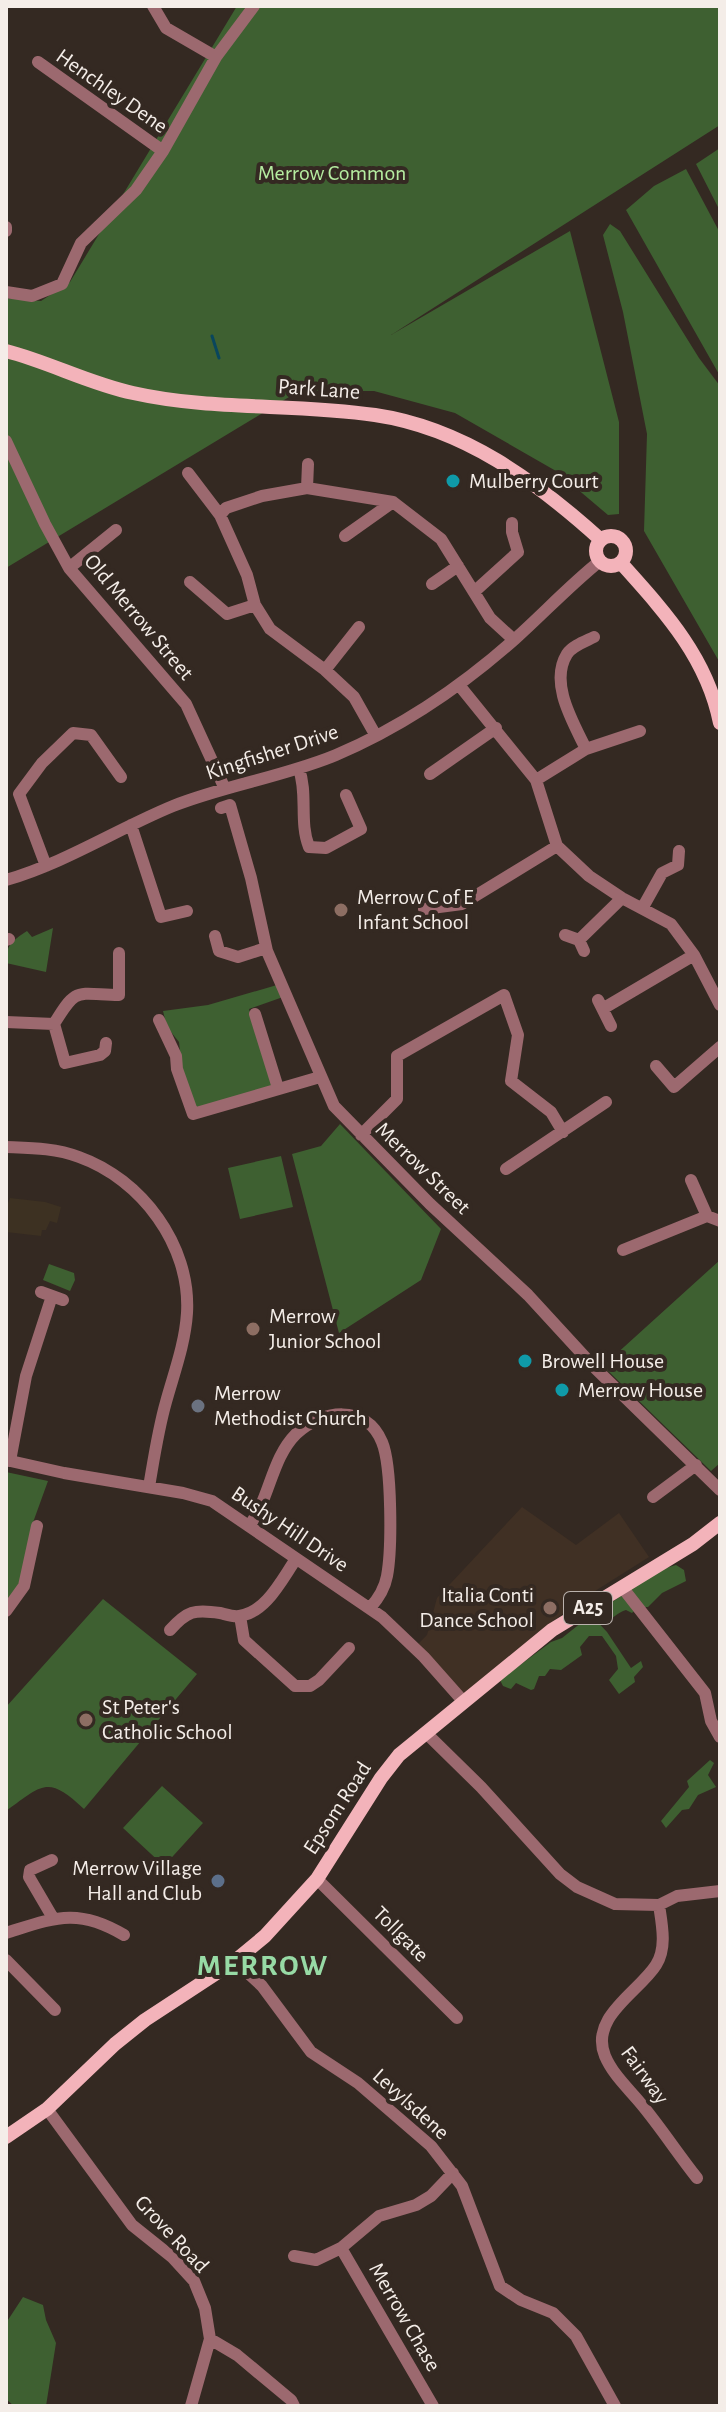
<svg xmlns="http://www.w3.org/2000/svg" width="726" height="2412" font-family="'Alegreya Sans',sans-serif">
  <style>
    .built { fill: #403024 }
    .industrial { fill: #3d3122 }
    .green { fill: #3e6031 }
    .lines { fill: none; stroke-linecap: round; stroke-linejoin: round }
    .stream { stroke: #09465d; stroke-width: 3 }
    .minor { stroke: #9c696f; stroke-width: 12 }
    .major { stroke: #f3b3ba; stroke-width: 14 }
    .culture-dot { fill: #0f9aa8; stroke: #342922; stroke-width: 3 }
    .education-dot { fill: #8d6e63; stroke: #342922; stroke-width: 3 }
    .worship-dot { fill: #6b7280; stroke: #342922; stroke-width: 3 }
    .service-dot { fill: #5c6f8a; stroke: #342922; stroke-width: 3 }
    .labels { text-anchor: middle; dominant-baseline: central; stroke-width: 8; stroke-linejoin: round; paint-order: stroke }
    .shield { fill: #342922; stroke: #bab2ad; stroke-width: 2 }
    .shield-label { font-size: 20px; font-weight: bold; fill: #f4ede8 }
    .street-label { font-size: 22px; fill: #f4ede8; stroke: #342922 }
    .park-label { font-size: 22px; fill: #b5eca0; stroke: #342922 }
    .poi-label { font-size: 22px; fill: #f4ede8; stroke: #342922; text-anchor: start }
    .district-label { font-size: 30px; font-weight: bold; letter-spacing: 2px; fill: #97daa5; stroke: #342922 }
  </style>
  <rect width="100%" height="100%" fill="#342922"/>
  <path class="built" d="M522 1507 576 1545 619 1513 649 1557 584 1598 537 1633 463 1701 415 1647 427 1635 437 1598Z"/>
  <path class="industrial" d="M10 1198 45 1202 61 1207 57 1223 50 1221 46 1230H42L41 1236 6 1232V1208Z"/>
  <path class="green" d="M237 6H720V125L391 335 570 231 619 422V514L608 515 556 471 455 413 374 391H299L6 568V298L41 301 70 282Z
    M720 148V211L696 164Z
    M686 169 720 233V376L626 210 654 186Z
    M610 224 620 231 699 358 720 386V663L644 531 647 434 623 312 603 235Z
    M53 928 46 972 6 963C6 945 12 941 27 931L32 937Z
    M277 985 283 997 249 1009 272 1087 196 1109 182 1069 179 1042 167 1027 163 1011 208 1005Z
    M340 1124 441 1229 421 1280 339 1333 292 1154 321 1146Z
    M281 1156 293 1207 240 1219 228 1168Z
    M720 1260V1463L711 1471 603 1366Z
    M49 1264 74 1273 75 1280 70 1291 43 1280Z
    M6 1472 48 1481 31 1528 21 1587 6 1603Z
    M676 1565 684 1570 686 1581 662 1593 648 1607H638L632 1613 626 1610C618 1612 611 1621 604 1621L599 1615V1611L659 1570Z
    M103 1599 197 1674 84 1809C48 1775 43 1784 6 1811V1707Z
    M591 1615 607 1632 631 1668 641 1661 643 1667 634 1677 635 1682 619 1694 609 1680 618 1669 616 1656 602 1636H589L580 1647 582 1655 561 1670 550 1669 545 1676H539L534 1689 531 1690 516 1683 511 1689 503 1686 500 1680 551 1642 562 1638Z
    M710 1760 714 1763 708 1775 716 1787 698 1795 689 1809 682 1810 666 1828 661 1821 689 1787 687 1781Z
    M162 1786 203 1823 164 1866 123 1828Z
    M23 2297 43 2305 46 2320 56 2343 46 2406H14L6 2399V2323Z"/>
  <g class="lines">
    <path class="stream" d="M212 336 219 358"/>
    <path class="minor" d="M153 6 166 28 216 57
      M38 62 163 151
      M6 227V231
      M6 292 32 296 62 284 81 243 136 190 163 151 216 57 254 6
      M6 441 45 524 69 568 186 704 225 789
      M188 473 220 515 247 575 255 605 270 629 325 670 354 697 376 736
      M307 488 308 464
      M220 515 226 508 262 496 307 488 393 502 441 539 490 618 514 640
      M345 536 393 502
      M69 568 116 530
      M190 582 227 614 255 605
      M432 584 458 566
      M474 592 518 552 512 532V523
      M594 637C586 641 572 646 567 654 549 683 573 722 586 749L640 731
      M325 670 359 627
      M459 685 536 780 557 846 589 876 622 898 671 924 694 955 720 1005
      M299 769C308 794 299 822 309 847L326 848 361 829 346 795
      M430 774 496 728
      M536 780 586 749
      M221 808 230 805 251 878 267 951 334 1106 430 1204 528 1295 596 1369 720 1490
      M131 825 161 917 187 911
      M46 866 19 794 42 763 73 733 91 735 121 777
      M6 880C65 863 117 829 173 806 226 785 283 777 336 755 402 727 462 686 515 639 544 613 570 585 600 561
      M643 907 662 873 678 865 679 851
      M424 909 462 904 557 846
      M565 935 579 940 584 951
      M215 936 219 951 238 957 266 948
      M6 940 9 939
      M579 940 622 898
      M598 1000 611 1026
      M604 1008 694 955
      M255 1014 278 1088
      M159 1020 176 1056 177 1069 193 1114 320 1077
      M6 1022 54 1024 65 1063 100 1055 105 1051 106 1043
      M54 1024C77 986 76 994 119 995V953
      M656 1066 674 1087 720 1047
      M361 1135 397 1099V1056L504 995 518 1035 511 1081 551 1112 563 1132
      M6 1147C31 1148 55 1148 79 1157 141 1179 191 1245 187 1313 185 1344 174 1373 166 1402 158 1430 154 1458 149 1487
      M506 1169 606 1102
      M691 1180 707 1216
      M623 1250 707 1216 720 1221
      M41 1292 63 1300
      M6 1460 64 1473 183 1493 212 1501 382 1617 424 1657 463 1701
      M10 1461 26 1376 52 1296
      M653 1497 696 1465
      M249 1526C270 1499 271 1459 296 1434 321 1410 366 1403 382 1442 392 1466 392 1549 387 1576 385 1587 378 1599 370 1608
      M622 1587 705 1693 711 1721 720 1737
      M6 1611 24 1586 37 1526
      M240 1616 244 1640 295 1686H310L319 1680 349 1648
      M170 1630C187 1611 194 1609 220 1613 225 1614 233 1617 239 1616 266 1613 282 1579 296 1559
      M426 1733 481 1787 560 1874 577 1887 615 1904 659 1905 677 1896 720 1891
      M52 1860 30 1870 29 1877 53 1918
      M317 1879 457 2018
      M659 1905C662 1925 667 1948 656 1965 639 1992 589 2017 605 2056 613 2075 629 2089 642 2105 661 2128 678 2154 697 2178
      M6 1933C54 1918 77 1907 124 1935
      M6 1960 55 2010
      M235 1961 262 1986 311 2052 358 2083 431 2146 462 2186 500 2286 521 2300 553 2313 576 2336 615 2406
      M47 2109 132 2225 172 2257 194 2281 205 2308 210 2339 191 2406
      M341 2248 433 2406
      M294 2256 316 2260 341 2248 379 2216 416 2205 431 2196 453 2173
      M210 2339 237 2355 291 2400 294 2406"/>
    <path class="major" d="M6 351C49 362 90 384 133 393 213 411 295 403 375 415 464 428 537 482 601 540
      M596 551a15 15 0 1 1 30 0a15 15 0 1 1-30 0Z
      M621 563C664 611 707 657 720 723
      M6 2137 47 2109 115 2044 145 2020 235 1961 265 1936 317 1879 381 1778 399 1755 552 1630 693 1544 720 1523"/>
  </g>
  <g class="culture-dot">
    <circle cx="453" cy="481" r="8"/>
    <circle cx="525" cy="1361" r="8"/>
    <circle cx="562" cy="1390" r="8"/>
  </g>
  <g class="education-dot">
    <circle cx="341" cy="910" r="8"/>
    <circle cx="253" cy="1329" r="8"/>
    <circle cx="550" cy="1608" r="8"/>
    <circle cx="86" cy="1720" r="8"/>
  </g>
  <circle class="worship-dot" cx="198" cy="1406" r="8"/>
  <circle class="service-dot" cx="218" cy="1881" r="8"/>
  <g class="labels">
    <rect class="shield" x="564" y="1592" width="48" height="32" rx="6"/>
    <g class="shield-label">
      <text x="588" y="1608">A25</text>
    </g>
    <g class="street-label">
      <text transform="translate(112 91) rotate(35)">Henchley Dene</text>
      <text transform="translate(319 389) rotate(4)">Park Lane</text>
      <text transform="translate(139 617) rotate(50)">Old Merrow Street</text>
      <text transform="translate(272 752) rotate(-18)">Kingfisher Drive</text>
      <text transform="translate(423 1168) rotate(44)">Merrow Street</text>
      <text transform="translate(290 1529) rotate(34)">Bushy Hill Drive</text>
      <text transform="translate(337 1808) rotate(-57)">Epsom Road</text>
      <text transform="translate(401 1934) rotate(45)">Tollgate</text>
      <text transform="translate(645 2075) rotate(54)">Fairway</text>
      <text transform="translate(411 2104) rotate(42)">Levylsdene</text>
      <text transform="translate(172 2234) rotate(47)">Grove Road</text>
      <text transform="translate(405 2317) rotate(60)">Merrow Chase</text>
    </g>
    <g class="park-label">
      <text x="332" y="173">Merrow Common</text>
    </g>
    <g class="poi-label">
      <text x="469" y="481">Mulberry Court</text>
      <text x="357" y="897">Merrow C of E<tspan x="357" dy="25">Infant School</tspan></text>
      <text x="269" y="1316">Merrow<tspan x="269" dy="25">Junior School</tspan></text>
      <text x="541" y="1361">Browell House</text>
      <text x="578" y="1390">Merrow House</text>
      <text x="214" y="1393">Merrow<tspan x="214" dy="25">Methodist Church</tspan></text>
      <text x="534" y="1595" text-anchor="end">Italia Conti<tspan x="534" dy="25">Dance School</tspan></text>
      <text x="102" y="1707">St Peter's<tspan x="102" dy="25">Catholic School</tspan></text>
      <text x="202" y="1868" text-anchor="end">Merrow Village<tspan x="202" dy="25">Hall and Club</tspan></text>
    </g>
    <g class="district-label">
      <text x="263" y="1966">MERROW</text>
    </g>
  </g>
  <rect width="726" height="2412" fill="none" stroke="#f4ede8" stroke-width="16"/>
</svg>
